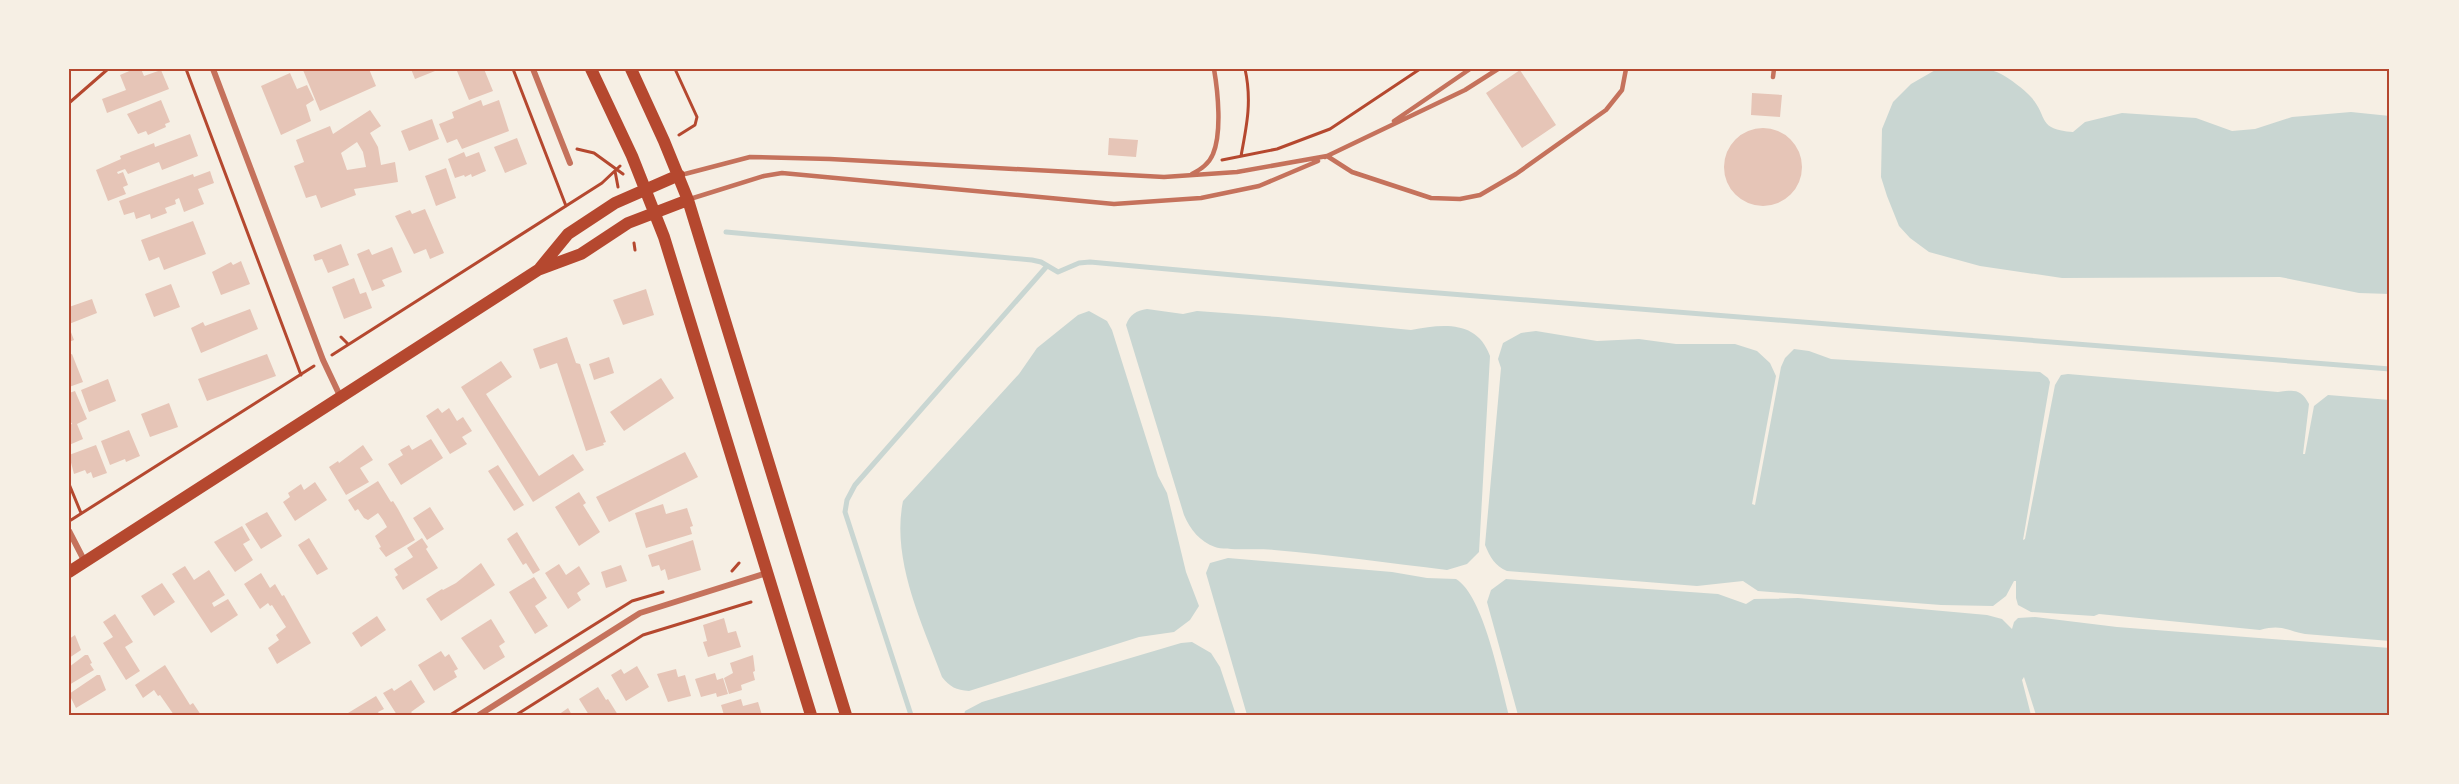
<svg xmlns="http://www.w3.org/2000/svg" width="2459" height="784" font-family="'Times New Roman',serif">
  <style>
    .water { fill: #c9d6d2 }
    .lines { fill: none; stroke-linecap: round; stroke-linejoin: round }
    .stream { stroke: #c9d6d2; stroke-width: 5 }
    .building { fill: #e6c5b7; fill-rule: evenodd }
    .path { stroke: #b5482f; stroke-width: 3 }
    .service { stroke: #c5725c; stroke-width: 4.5 }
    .minor { stroke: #c5725c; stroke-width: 6 }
    .secondary { stroke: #b5482f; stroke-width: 12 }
    .neatline { fill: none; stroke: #b5482f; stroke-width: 2 }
  </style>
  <rect width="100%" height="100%" fill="#f6efe4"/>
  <path class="water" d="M1937 69C1956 69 1984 65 2001 74 2010 79 2024 89 2031 97 2049 117 2036 129 2073 132L2085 122 2122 113 2196 118 2232 131 2255 129 2292 117 2351 112 2390 116V294L2359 293 2280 277 2062 278 1980 266 1929 252 1910 238 1899 226 1887 196 1881 177 1882 129 1893 102 1911 84Z
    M1147 309 1183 314 1197 311 1278 317 1411 330C1443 324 1477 320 1490 356L1479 552 1467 564 1447 570C1390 563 1332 555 1274 550 1259 548 1227 551 1215 547 1200 542 1190 529 1184 515L1126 325C1130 314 1136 311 1147 309Z
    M1089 311 1107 321 1112 330 1158 476 1167 493 1186 572 1199 606 1190 620 1174 632 1139 637 969 691C956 690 950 687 942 677 922 623 891 560 903 501L1019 374 1037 348 1078 315Z
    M1536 331 1597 341 1639 339 1676 344H1735L1757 351 1770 363 1776 376 1752 504 1755 505 1781 367 1785 358 1794 349 1809 351 1831 359 2040 372 2048 378 2050 382 2023 540 2025 539 2055 385 2061 375 2068 374 2278 392C2293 390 2301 388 2309 404L2303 454H2305L2314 406 2328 395 2390 400V641L2305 634C2285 630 2281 624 2260 630L2099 614 2094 616 2031 612 2018 605 2016 598V581H2014L2006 596 1993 606 1941 605 1758 591 1743 581 1697 586 1507 571C1495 566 1490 557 1485 545L1501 368 1498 359 1503 343 1521 333Z
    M1228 558 1392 572 1427 578 1456 579C1484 596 1500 682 1509 715H1247L1206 573 1210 563Z
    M1506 579 1718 594 1746 604 1754 599 1798 598 1987 615 2002 619 2012 629 2014 622 2018 618 2035 617 2117 627 2390 648V715H2036L2024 677 2022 680 2031 715H1518L1487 602 1491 590Z
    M1192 642 1211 653 1220 667 1236 715H964L965 711 982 702 1181 643Z"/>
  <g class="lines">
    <path class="stream" d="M726 232 1032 260 1041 262 1058 272 1079 263 1090 262 1401 290 2390 369
      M911 715 845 512 847 500 855 485 1047 266"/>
  </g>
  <path class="building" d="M134 69H141L144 76 161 70 169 89 107 113 102 99 126 90 120 75Z
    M369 69 376 86 320 111 303 70Z
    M411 69H440L415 79Z
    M461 69H484L493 91 469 100 457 71Z
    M1520 70 1556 125 1522 148 1486 93Z
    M290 73 297 89 307 85 314 100 306 105 311 121 281 135 261 86Z
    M1752 93 1782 95 1780 117 1751 115Z
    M161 100 170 122 165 124 166 127 148 135 146 131 138 134 127 114Z
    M481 100 483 106 499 100 509 131 462 149 457 139 447 143 439 124 454 118 452 112Z
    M370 110 381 126 370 133 378 147 381 165 395 162 398 182 354 189 356 195 321 208 316 195 306 198 294 166 304 162 296 140 330 126 333 134ZM357 142 363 152 366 167 347 170 341 153Z
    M432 119 439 139 409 151 401 131Z
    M1724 167a39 39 0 1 1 78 0a39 39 0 1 1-78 0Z
    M190 134 198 156 162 170 159 162 128 174 125 169 117 172 118 174 123 172 128 185 123 187 126 194 108 201 96 170 121 159 120 156 154 143 155 147Z
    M517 138 527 164 505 173 494 147Z
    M1109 138 1138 140 1136 157 1108 155Z
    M464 152 466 157 479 152 486 171 472 177 471 174 465 177 464 175 455 178 448 159Z
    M446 168 456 198 436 206 425 176Z
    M210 171 214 183 198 189 204 204 184 212 179 198 175 200 176 204 165 208 167 213 151 219 150 214 136 219 134 212 124 215 119 201 193 174 194 177Z
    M425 209 444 253 430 259 426 249 414 254 395 216 410 210 412 214Z
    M193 221 206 254 164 270 159 257 149 261 141 240Z
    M341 244 349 265 328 273 322 259 315 261 313 255Z
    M392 247 402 272 382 280 385 286 372 291 357 254 369 249 372 255Z
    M241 261 250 284 221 295 212 272 231 262 233 265Z
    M354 278 360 294 366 292 372 308 344 319 332 287Z
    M171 284 180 307 154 317 145 294Z
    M646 289 654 315 623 325 613 300Z
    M92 299 97 313 69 324V307Z
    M250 309 258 329 201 353 191 328 203 322 205 326Z
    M69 327 74 340 69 342Z
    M567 337 576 363 580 364 606 442 603 443 604 445 586 451 557 363 540 369 533 349Z
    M72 354 83 382 69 387V355Z
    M267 354 276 376 207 401 198 379Z
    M609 357 614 373 594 380 589 364Z
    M501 361 512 377 486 394 539 476 573 454 584 470 533 502 461 387Z
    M661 378 674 398 624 431 610 412Z
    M108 379 116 401 89 412 81 390Z
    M75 391 87 419 77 424 83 439 69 445V425L72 424 69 419V393Z
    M169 403 178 427 150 437 141 414Z
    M438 408 442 413 449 408 457 421 463 417 472 431 462 437 467 444 450 454 426 416Z
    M129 430 140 456 126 462 125 459 110 465 101 441Z
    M431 439 443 458 401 485 388 464 403 455 400 450 409 445 412 450Z
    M96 445 107 473 93 478 91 472 87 474 85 470 74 474 69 455Z
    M363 445 373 460 360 468 369 482 346 495 329 467 338 461 339 463Z
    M685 452 698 477 609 522 596 497Z
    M498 465 524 505 514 511 488 471Z
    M378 481 391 502 393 501 398 509 415 540 386 557 379 548 381 547 375 536 387 527 383 520 378 513 368 520 364 518 358 509 355 511 348 500Z
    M315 482 327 500 295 521 283 502 290 497 288 493 301 484 304 490Z
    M579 492 586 503 583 505 600 532 579 546 555 507Z
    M663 504 666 514 687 508 693 526 690 527 692 534 646 548 635 513Z
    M430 507 444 529 427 540 413 518Z
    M267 512 282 536 261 549 245 524Z
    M242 526 250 540 243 544 253 560 235 572 214 542Z
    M517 532 540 570 533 574 526 563 523 565 507 539Z
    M309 538 328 569 317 575 298 545Z
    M422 538 428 547 426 549 438 568 403 590 395 577 398 575 394 569 413 557 407 548Z
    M693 540 701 570 668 580 665 569 661 571 659 565 652 567 648 555Z
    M481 563 495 585 441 621 426 599 442 589 443 590 456 583Z
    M559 564 566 575 579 566 590 584 577 593 581 600 568 609 545 573Z
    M621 565 627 581 606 588 601 572Z
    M185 566 194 580 209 570 225 595 212 603 214 607 228 599 238 615 211 633 172 574Z
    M261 573 270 588 275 584 282 596 284 595 311 643 277 664 268 648 279 640 276 635 286 627 272 605 270 606 268 603 260 609 244 584Z
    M534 577 547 598 535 606 548 626 535 634 509 592Z
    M162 583 175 602 154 616 141 596Z
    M115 614 133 642 125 647 140 671 126 680 103 643 113 637 103 622Z
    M377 616 386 630 361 647 352 633Z
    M724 618 728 633 736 631 741 647 708 657 703 642 707 641 703 625Z
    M491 619 505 642 499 646 505 657 484 670 461 638Z
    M75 635 81 650 69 658V639Z
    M441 651 445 657 449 654 458 669 454 671 457 677 434 691 418 665Z
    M85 655H88L92 663 90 664 94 670 69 685V667Z
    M753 655 755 671 753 672 755 680 741 685 742 690 729 694 724 678 733 673 730 663Z
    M165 665 190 705 193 703 201 715H174L160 695 158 696 154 690 143 698 135 685Z
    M637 666 649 687 626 701 611 675 621 669 624 674Z
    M676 669 678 677 685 675 691 696 668 702 657 674Z
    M715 673 717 680 723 678 728 694 717 697 716 693 701 697 695 679Z
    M97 675H100L106 690 76 708 69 694Z
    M411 680 425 702 411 712 413 714 411 715H397L383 693 392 688 394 691Z
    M598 687 606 700 608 699 618 715H589L579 699Z
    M376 696 384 709 378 712 380 715H349L348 713Z
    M741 699 743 706 758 702 762 715H724L721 705Z
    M568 708 572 715H558Z"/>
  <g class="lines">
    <path class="path" d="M186 69 301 375
      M513 69 566 206
      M675 69 697 117 695 125 679 135
      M69 103 108 69
      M577 149 594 153 623 174
      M1241 156C1247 125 1252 100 1245 69
      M1222 160 1277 149 1330 129 1420 69
      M615 171 618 187
      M634 243 635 250
      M341 337 348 344
      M332 355 602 183 620 166
      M69 484 81 513
      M71 520 314 366
      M732 571 739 563
      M450 715 632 601 663 592
      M516 715 643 635 751 602"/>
    <path class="service" d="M1773 77 1774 69
      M1394 121 1470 69
      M1325 157 1465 90 1498 69
      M1192 174C1201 169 1209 164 1213 154 1222 133 1218 92 1214 69
      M681 175 750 157 830 159 1164 177 1237 172 1327 156 1352 172 1431 198 1460 199 1480 195 1516 174 1606 110 1622 90 1626 69
      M690 199 764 176 782 173 1114 204 1201 198 1259 186 1318 161"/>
    <path class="minor" d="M213 69 323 360 341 398
      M533 69 570 163
      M69 531 85 562
      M479 715 640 613 767 573"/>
    <path class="secondary" d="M591 69 632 156 664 237 811 715
      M631 69 664 141 688 200 846 715
      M540 268 568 234 615 203 679 175
      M69 572 538 270 581 254 628 223 688 200"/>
  </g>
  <rect width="2459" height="784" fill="none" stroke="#f6efe4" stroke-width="141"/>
  <rect x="70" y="70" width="2318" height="644" class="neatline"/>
</svg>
